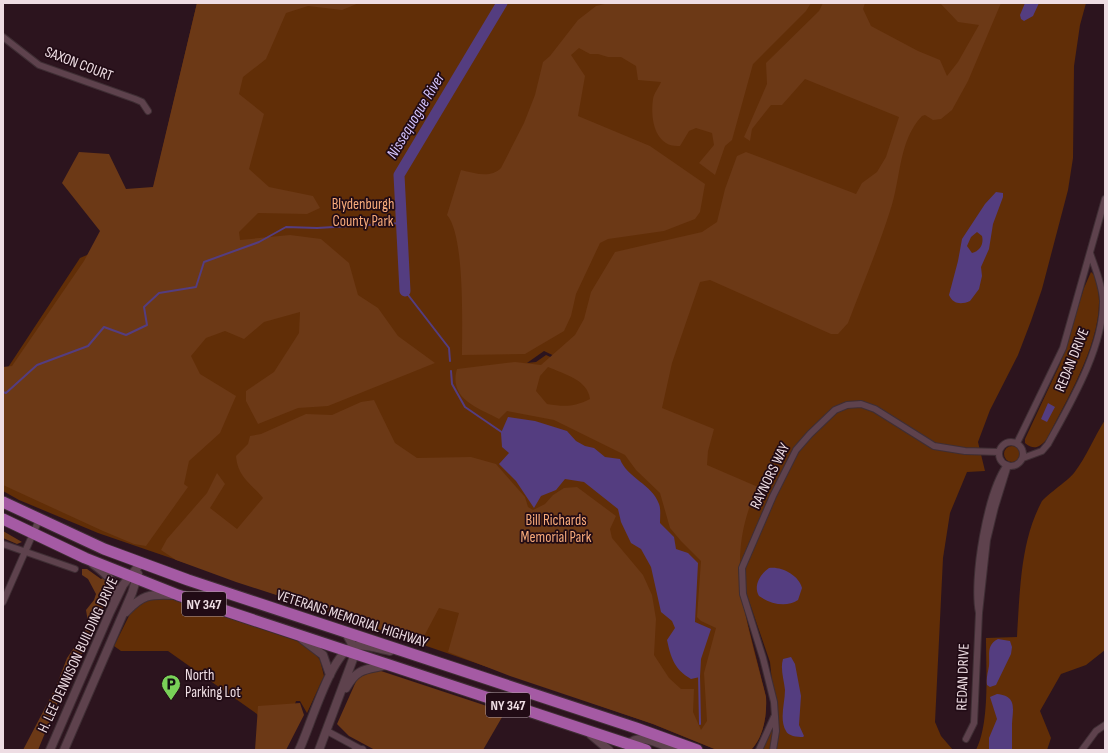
<svg xmlns="http://www.w3.org/2000/svg" width="1108" height="753" font-family="'Sofia Sans Condensed',sans-serif">
  <style>
    .green { fill: #612e07; fill-rule: evenodd }
    .forest { fill: #6c3916; fill-rule: evenodd }
    .water { fill: #543d80; fill-rule: evenodd }
    .lines { fill: none; stroke-linecap: round; stroke-linejoin: round }
    .stream { stroke: #543d80; stroke-width: 2 }
    .river { stroke: #543d80; stroke-width: 11 }
    .minor-casing { stroke: #3f2e34; stroke-width: 8 }
    .tertiary-casing { stroke: #3f2e34; stroke-width: 10 }
    .trunk-casing { stroke: #3f2e34; stroke-width: 13 }
    .minor { stroke: #5e424d; stroke-width: 6 }
    .tertiary { stroke: #5e424d; stroke-width: 8 }
    .trunk { stroke: #a55aa4; stroke-width: 11 }
    .labels { text-anchor: middle; dominant-baseline: central; stroke-width: 3.5; stroke-linejoin: round; paint-order: stroke }
    .shield { fill: #210b15; stroke: #b09ea5; stroke-width: 1 }
    .shield-label { font-size: 14px; font-weight: bold; fill: #eedde3 }
    .street-label { font-size: 15px; fill: #eedde3; stroke: #210b15 }
    .park-label { font-size: 15px; fill: #f8ab7b; stroke: #210b15 }
    .poi-label { font-size: 15px; fill: #eedde3; stroke: #210b15; text-anchor: start }
    .water-label { font-size: 16px; font-style: italic; fill: #d3c3fe; stroke: #210b15 }
  </style>
  <rect width="100%" height="100%" fill="#2c141e"/>
  <path class="green" d="M197 3H1086L1080 25 1074 66 1073 158 1068 190 1042 289 1031 321 1018 355 990 410 978 442 985 471 967 472 950 513 943 558 935 722 941 736 953 750H775L777 731 770 662 740 575V593L766 697C767 715 764 736 751 750H717L653 724 98 533 19 500 3 491V375L80 258 143 231ZM544 351 634 394 633 395 546 355 536 362 527 363Z
    M1091 272C1096 276 1097 282 1098 289 1106 336 1067 398 1047 439 1040 447 1034 451 1025 443V439L1060 364 1084 288Z
    M1105 420V650L1086 665 1061 674 1040 711 1051 738 1047 750H976C990 723 986 669 986 638L1017 637C1020 593 1020 543 1041 503 1043 497 1068 481 1074 473 1087 456 1094 437 1105 420Z
    M1004 454a8 8 0 1 1 16 0a8 8 0 1 1-16 0Z
    M167 597 309 645 320 660 324 676 307 713 300 701H296L279 750H276L257 714 168 651H121L114 646 130 614 140 601Z
    M774 723 772 750H760Z"/>
  <path class="forest" d="M197 3H359L342 10 308 6 286 13 266 59 243 77 239 94 264 114 249 169 269 187 313 196 320 208 307 214 258 213 239 232 240 240 290 235 321 239 349 263 358 295 378 308 398 336 435 363 328 406 298 408 258 424 246 401V391L274 372 299 333 300 312 264 322 244 339 225 331 206 338 191 356 200 374 236 396 220 433 189 461 184 484 188 487 146 546 134 544 103 531 3 485V367L12 366 84 261 100 231 62 183 79 152 109 154 126 189 153 187Z
    M609 3H811L806 11 753 64 732 140 725 146 715 175 699 163 714 145 712 133 696 128 689 131 680 146C655 148 650 119 653 99 654 93 659 87 661 82L638 80 636 66 621 57H608L598 54H590L579 48 571 55 585 76 578 116 650 146 705 184 700 212 695 219 664 231 608 239 600 243 576 294 571 316 564 331 525 354 462 355C462 326 465 235 447 215L461 170C475 173 490 179 501 168L524 123 535 95 543 62 550 56 578 20 596 6Z
    M823 3H865L863 9 871 26 918 51 940 60 947 76 958 62 979 25 958 22 940 3H1001L968 81 952 110 941 119 933 120 925 115 922 116C898 141 901 180 890 211 878 249 862 286 848 323L838 334H831L710 280 700 282 672 363 662 408 714 429 708 451 707 465 758 487C722 560 748 623 766 697 767 715 764 736 751 750H717L653 724 510 676 448 652 459 613 439 608 421 642 236 582 176 560 161 550 167 539 207 493 217 473 225 484 210 508 237 529 263 498C251 483 238 478 236 456L248 444 250 436 261 434 306 414 332 415 361 402 374 400 395 443 417 458 471 457 496 464 525 497 528 507 533 510 545 504 553 495 564 488 577 487 616 516 610 529 612 538 643 575 652 595 656 619 654 655 669 678 681 689H694L693 712 701 730 707 721 704 673 716 628 701 621 697 617 701 561 681 541 670 528 660 493 636 470 625 455 554 420 507 411 499 419C480 408 448 400 457 369L515 362 541 365 575 335 584 319 591 292 615 252 702 232 717 222 725 189 737 156 746 152 856 194 862 183 877 172 886 157 899 117 805 79 782 105H771L752 129 750 141 744 137 767 84 766 63 819 11ZM548 367C564 374 588 380 590 399 574 407 565 407 547 404L536 391 540 376Z
    M3 531 22 542 17 544 3 538Z
    M82 569H87L101 579 105 577V595L102 613 92 625 89 643 69 675 38 750H23L56 687 67 658 85 632 88 622 86 610 94 600 96 594 88 579 82 575Z
    M378 670 505 712 483 750H375L349 736 337 724 358 677Z
    M300 703 304 715 286 750H255L258 706Z"/>
  <path class="water" d="M1025 3H1039L1033 16 1024 21 1021 19 1020 15Z
    M996 192 1003 193V197L993 224 989 249 981 267 982 276 979 289 970 301C961 305 953 304 949 295L958 261 962 239 985 204ZM977 232 982 236C984 244 980 251 972 253L967 246 971 237Z
    M1048 403 1055 407 1047 422 1041 419Z
    M508 417 535 421 567 431 576 441 585 446 594 448 605 457 620 459C627 478 652 484 659 504 661 509 660 517 660 523L674 537 676 549 688 553 698 563 695 622 711 629 701 659 700 677 691 679C674 669 671 658 667 640L675 628 672 621 661 612 651 567 641 549 631 543 621 522 618 509 584 482 565 479 556 490 541 496 534 508 516 481 499 464 509 453 502 447 501 433Z
    M769 568C781 566 799 575 802 588L798 600C786 608 771 604 759 596 753 586 760 574 769 568Z
    M998 639 1010 641 1012 647 1011 654 996 685 990 687 987 685C986 678 988 672 989 666 990 655 986 645 998 639Z
    M791 657 795 664 801 696 799 725 804 736 803 737C797 737 788 736 786 731 779 719 785 703 785 690 784 680 780 669 783 659Z
    M997 694C1017 696 1013 708 1012 724 1012 733 1012 741 1012 750H990L989 749V738L997 719 990 697Z"/>
  <g class="lines">
    <path class="stream" d="M405 291 449 348 450 361
      M451 371 452 384 465 407 503 433
      M3 392 6 393 37 365 88 346 104 327 126 335 147 325 144 307 159 293 196 287 204 262 259 242 286 227 317 228 402 223
      M699 674 700 724"/>
    <path class="river" d="M405 291 399 175 502 3"/>
    <g class="minor-casing">
      <path id="minor" d="M3 37 39 65 135 99 142 102 148 111
        M999 454a12 12 0 1 1 24 0a12 12 0 1 1-24 0Z
        M1017 443 1063 348 1105 199
        M1023 458 1042 451 1048 444C1070 404 1104 347 1103 300 1102 284 1095 268 1090 253
        M1007 465C987 492 972 580 979 613L987 540 995 507 1008 465
        M3 544 75 569
        M3 602 39 520
        M327 731 362 750
        M966 739 974 723 979 613
        M759 750 774 717
        M773 750 776 731 774 702 763 658 743 594 742 568 773 496 796 450 810 434 835 410 847 405 861 404 875 409 934 446 965 451 999 452
        M1082 750 1096 731 1105 725"/>
    </g>
    <g class="tertiary-casing">
      <path id="tertiary" d="M93 564C105 573 119 583 114 599
        M126 612C142 595 149 594 172 595
        M302 639 323 655 330 675
        M346 688C358 667 366 670 387 665
        M591 735 609 750
        M629 744C641 732 661 745 675 750
        M50 750 110 612 123 585 141 563
        M64 750 132 593 138 574
        M299 750C310 728 331 652 354 646 365 644 379 649 390 651
        M319 750 353 659 352 644 346 633
        M356 750H362"/>
    </g>
    <g class="trunk-casing">
      <path id="trunk" d="M3 502 104 549 188 580 636 728 697 750
        M3 519 85 558 178 595 646 750"/>
    </g>
    <use href="#minor" class="minor"/>
    <use href="#tertiary" class="tertiary"/>
    <use href="#trunk" class="trunk"/>
  </g>
  <defs>
    <g id="parking-pin" transform="scale(1)"><path d="M0 17L-7.5 6A9.5 9.5 0 1 1 7.5 6Z" fill="#79d158" stroke="#210b15"/><path d="M-3.5-5.5H1a3.5 3.5 0 0 1 0 7H-1V5.5H-3.5ZM-1-3.4V-.6H.8a1.4 1.4 0 0 0 0-2.8Z" fill="#111"/></g>
  </defs>
  <g fill-rule="evenodd">
    <use href="#parking-pin" x="171" y="684"/>
  </g>
  <g class="labels">
    <g class="shield">
      <rect x="182" y="592" width="44" height="24" rx="3"/>
      <rect x="486" y="693" width="44" height="24" rx="3"/>
    </g>
    <g class="shield-label">
      <text x="204" y="604">NY 347</text>
      <text x="508" y="705">NY 347</text>
    </g>
    <g class="street-label">
      <text transform="translate(79 64) rotate(21)">SAXON COURT</text>
      <text transform="translate(1072 360) rotate(-68)">REDAN DRIVE</text>
      <text transform="translate(770 476) rotate(-64)">RAYNORS WAY</text>
      <text transform="translate(352 619) rotate(18)">VETERANS MEMORIAL HIGHWAY</text>
      <text transform="translate(78 655) rotate(-65)">H. LEE DENNISON BUILDING DRIVE</text>
      <text transform="translate(963 677) rotate(-88)">REDAN DRIVE</text>
    </g>
    <g class="park-label">
      <text x="363" y="204">Blydenburgh<tspan x="363" dy="17">County Park</tspan></text>
      <text x="556" y="520">Bill Richards<tspan x="556" dy="17">Memorial Park</tspan></text>
    </g>
    <g class="poi-label">
      <text x="185" y="675">North<tspan x="185" dy="17">Parking Lot</tspan></text>
    </g>
    <g class="water-label">
      <text transform="translate(416 116) rotate(-59)">Nissequogue River</text>
    </g>
  </g>
  <rect width="1108" height="753" fill="none" stroke="#eedde3" stroke-width="8"/>
</svg>
